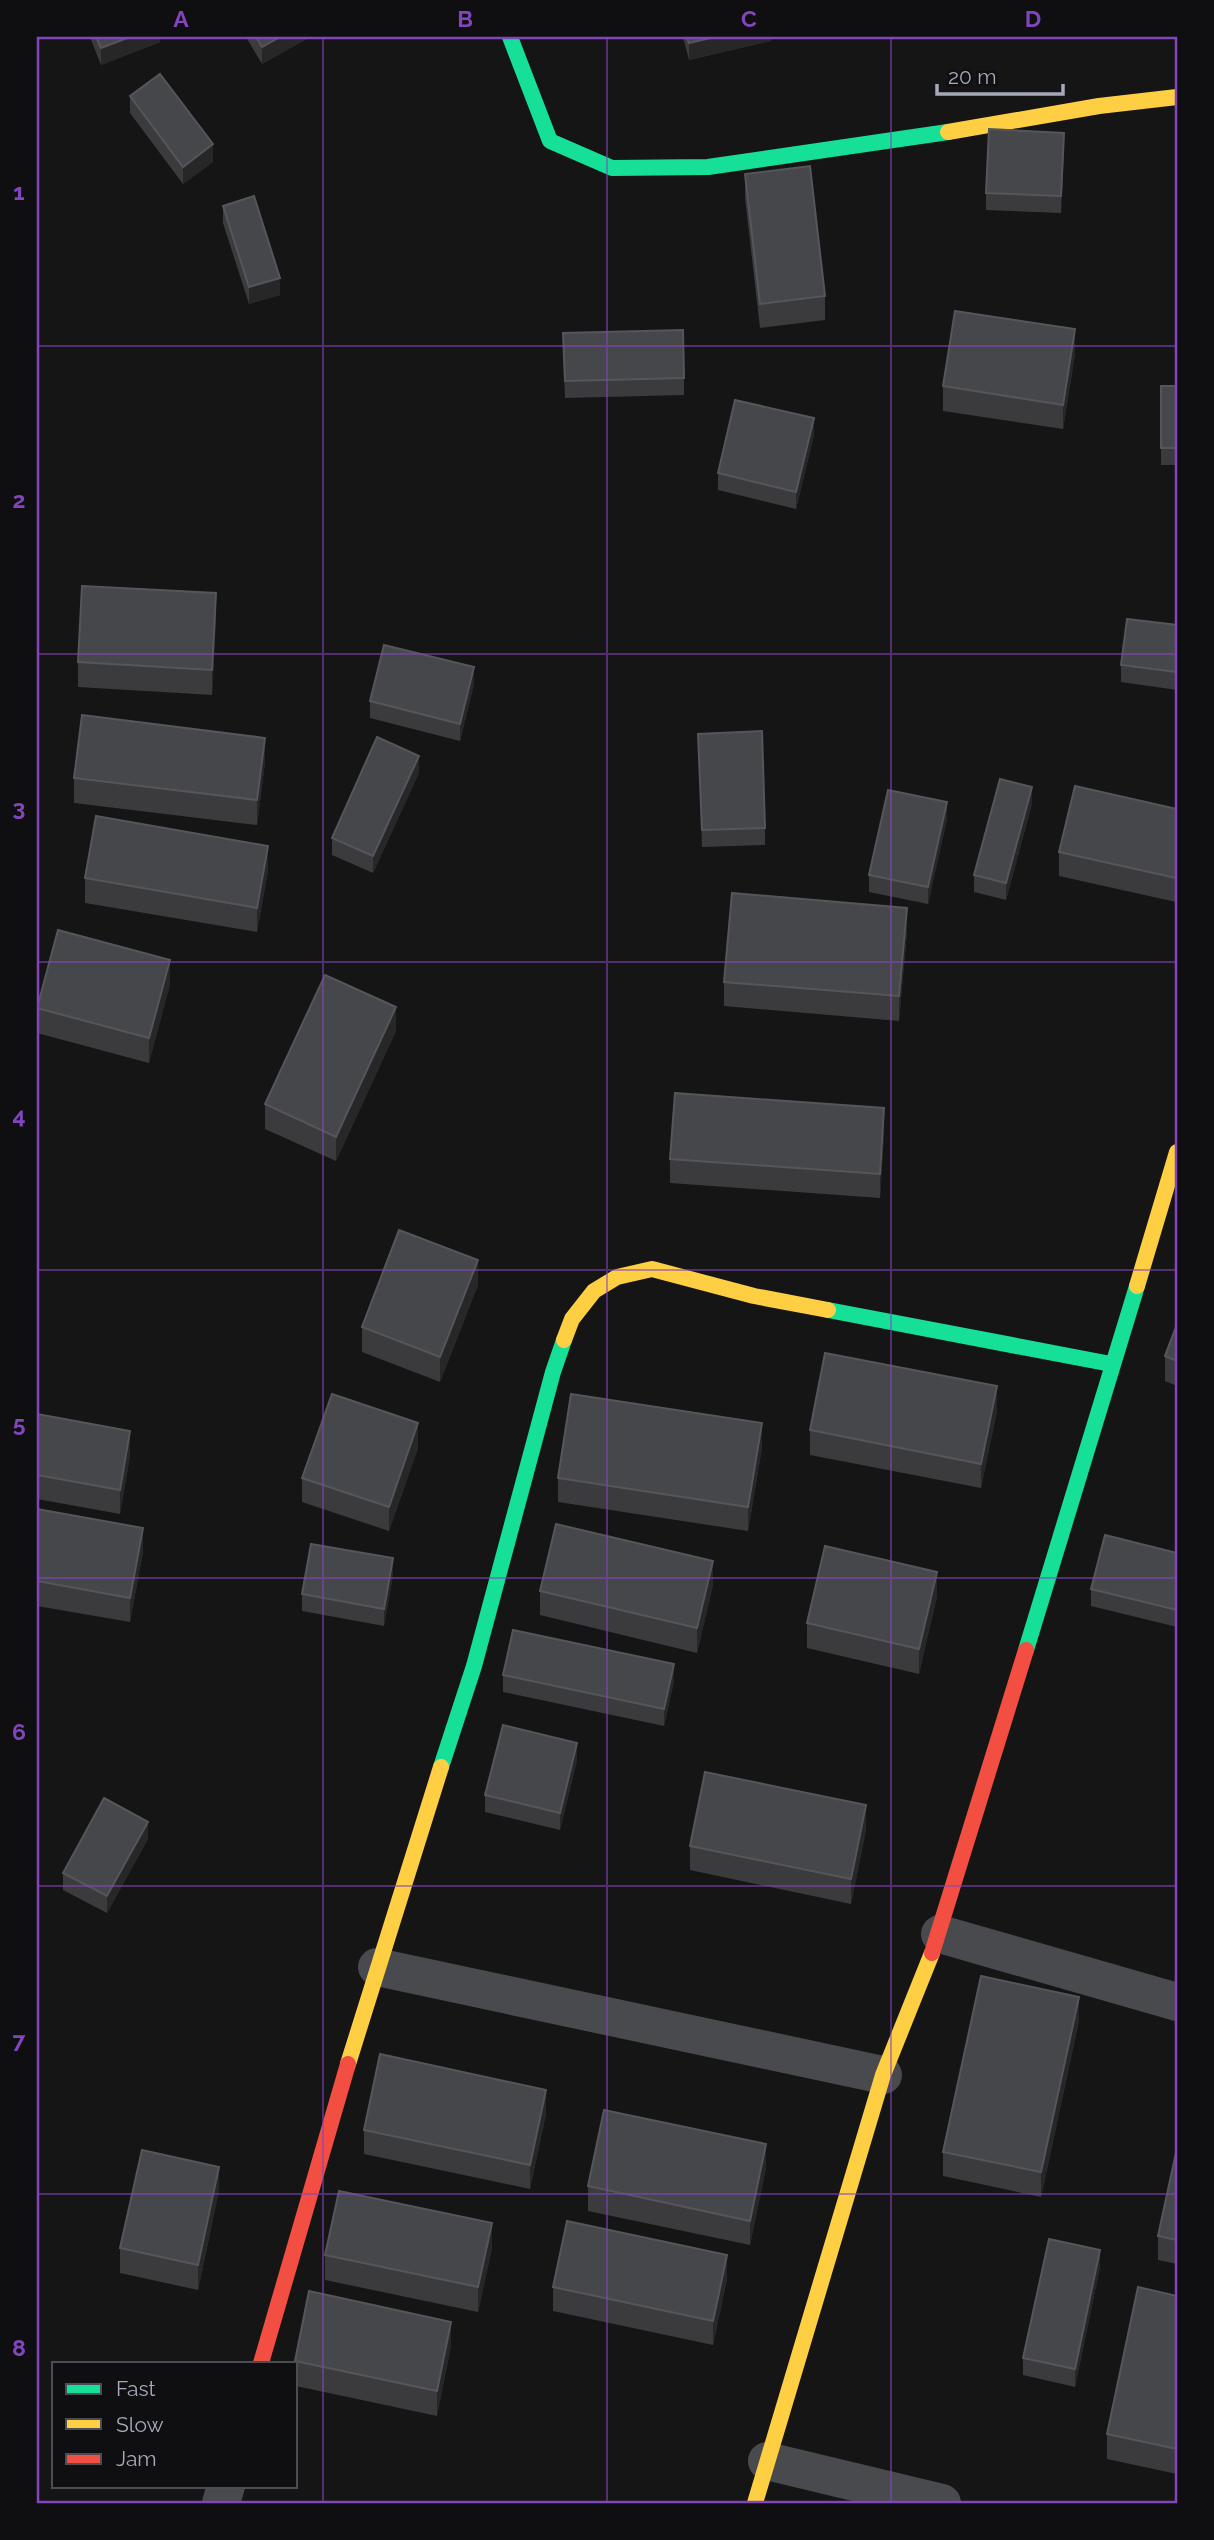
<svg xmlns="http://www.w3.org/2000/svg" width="1214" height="2540" font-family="Raleway,sans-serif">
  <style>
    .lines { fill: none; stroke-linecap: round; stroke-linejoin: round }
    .street { stroke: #494a4e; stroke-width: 38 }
    .fast { stroke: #16e098; stroke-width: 16 }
    .slow { stroke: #ffcf43; stroke-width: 16 }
    .jam { stroke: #f24e42; stroke-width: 16 }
    .wall { fill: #3b3b3e }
    .shaded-wall { fill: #272728 }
    .building { fill: #46474b; stroke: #55565c; stroke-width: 2 }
    .grid { fill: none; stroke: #8345be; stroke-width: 2; stroke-opacity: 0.55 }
    .neatline { fill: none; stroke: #8345be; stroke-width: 2.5 }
    .grid-label { font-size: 23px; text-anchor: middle; font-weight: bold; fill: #8345be }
  </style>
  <rect width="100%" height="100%" fill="#151515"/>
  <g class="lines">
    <path class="street" d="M940 1934 1177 2002
      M377 1967 883 2075
      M767 2461 942 2503
      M221 2503 226 2486"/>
    <path class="fast" d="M510 37 550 141 612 168 708 167 948 132
      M828 1310 1111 1364
      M1026 1650 1137 1286
      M441 1767 474 1666 553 1372 564 1340"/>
    <path class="slow" d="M948 132 1099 106 1177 97
      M1137 1286 1177 1152
      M564 1340 572 1319 594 1291 617 1277 652 1269 754 1296 828 1310
      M348 2064 441 1767
      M755 2503 883 2075 932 1953"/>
    <path class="jam" d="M932 1953 1026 1650
      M261 2363 348 2064"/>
  </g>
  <path class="wall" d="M90 37H160V42L101 65Z
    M246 37H310L262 64Z
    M683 37H771V41L689 60Z
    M130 96 213 162 183 184 130 113Z
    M1064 150 1061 213 986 210V193Z
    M1176 170H1177V272H1176Z
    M745 174 825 296V320L760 328 745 198Z
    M223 206 280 295 249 304 223 223Z
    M563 350 684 378V395L565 398Z
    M1075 354 1063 429 943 411V386Z
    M1161 386H1177V465H1161Z
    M814 435 796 509 718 490V473Z
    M216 617 212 695 78 687V662Z
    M1177 625V690L1121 682V665Z
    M474 684 460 741 370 718V701Z
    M698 734 765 828V845L702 847Z
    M265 762 257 825 74 803V778Z
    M419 773 373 873 332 855V838Z
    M1032 804 1006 900 974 892V875Z
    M1177 809 1176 902 1059 876V852Z
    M947 819 928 904 869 892V875Z
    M268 871 257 932 85 903V878Z
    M907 932 899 1021 724 1006V982Z
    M170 984 149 1063 37 1033V1008Z
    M396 1031 336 1161 265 1129V1104Z
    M884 1133 880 1198 670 1183V1159Z
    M478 1285 440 1382 362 1352V1327Z
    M1177 1324V1386L1165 1381V1356Z
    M997 1411 981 1488 810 1455V1430Z
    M37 1414 130 1456 120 1514 37 1499Z
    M418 1448 389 1531 302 1502V1478Z
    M762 1448 748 1531 558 1502V1478Z
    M37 1509 143 1552 130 1622 37 1606Z
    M1177 1553V1627L1091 1606V1589Z
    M393 1575 384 1626 302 1611V1594Z
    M713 1585 697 1653 540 1615V1591Z
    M937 1596 919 1674 807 1648V1623Z
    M503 1675 674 1681 664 1726 503 1692Z
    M577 1760 560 1830 485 1812V1795Z
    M866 1830 851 1904 690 1870V1846Z
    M148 1839 107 1913 63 1890V1873Z
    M1079 2021 1041 2197 943 2176V2152Z
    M546 2114 530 2189 364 2154V2130Z
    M1177 2148V2264L1158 2260V2236Z
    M766 2168 750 2245 588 2211V2186Z
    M219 2191 198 2290 120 2273V2248Z
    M492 2248 478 2312 325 2280V2255Z
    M1100 2267 1075 2387 1023 2375V2358Z
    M727 2279 713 2345 553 2311V2287Z
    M1177 2296V2474L1107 2459V2434Z
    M451 2346 437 2416 296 2386V2363H295V2361Z"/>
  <path class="shaded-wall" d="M130 37H160V42L101 65V48Z
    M280 37H310L262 64V47Z
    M715 37H771V41L689 60V43Z
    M1064 133V150L1061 213V196Z
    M213 144V162L183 184V167Z
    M280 278V295L249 304V287Z
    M1075 329V354L1063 429V405Z
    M814 418V435L796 509V492Z
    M216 593V617L212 695V670Z
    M474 667V684L460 741V724Z
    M265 738V762L257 825V800Z
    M419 756V773L373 873V856Z
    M1032 787V804L1006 900V883Z
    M947 802V819L928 904V887Z
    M268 846V871L257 932V908Z
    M1177 871V895L1176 902V878Z
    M907 908V932L899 1021V996Z
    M170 960V984L149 1063V1038Z
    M396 1007V1031L336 1161V1137Z
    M884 1108V1133L880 1198V1174Z
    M478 1260V1285L440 1382V1357Z
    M997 1386V1411L981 1488V1464Z
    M418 1423V1448L389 1531V1507Z
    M762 1423V1448L748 1531V1507Z
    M130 1431V1456L120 1514V1490Z
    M143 1528V1552L130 1622V1598Z
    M393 1558V1575L384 1626V1609Z
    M713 1561V1585L697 1653V1628Z
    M937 1572V1596L919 1674V1649Z
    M674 1664V1681L664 1726V1709Z
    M577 1743V1760L560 1830V1813Z
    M866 1805V1830L851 1904V1879Z
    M148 1822V1839L107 1913V1896Z
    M1079 1997V2021L1041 2197V2172Z
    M546 2090V2114L530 2189V2165Z
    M766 2144V2168L750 2245V2221Z
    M219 2167V2191L198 2290V2265Z
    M492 2223V2248L478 2312V2287Z
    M1100 2250V2267L1075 2387V2369Z
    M727 2255V2279L713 2345V2321Z
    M451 2322V2346L437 2416V2391Z"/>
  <path class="building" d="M96 37H130L101 48Z
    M256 37H280L262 47Z
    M687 37H715L689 43Z
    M160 74 213 144 183 167 130 96Z
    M989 129 1064 133 1061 196 986 193Z
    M810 166 825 296 760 304 745 174Z
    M1176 170H1177V248H1176Z
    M254 196 280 278 249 287 223 206Z
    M955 311 1075 329 1063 405 943 386Z
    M683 330 684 378 565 381 563 333Z
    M1161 386H1177V448H1161Z
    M735 400 814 418 796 492 718 473Z
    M82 586 216 593 212 670 78 662Z
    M1127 619 1177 625V672L1121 665Z
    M384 645 474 667 460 724 370 701Z
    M82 715 265 738 257 800 74 778Z
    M762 731 765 828 702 830 698 734Z
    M377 737 419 756 373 856 332 838Z
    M1000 779 1032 787 1006 883 974 875Z
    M1075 786 1177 809V871L1176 878 1059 852Z
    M888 790 947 802 928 887 869 875Z
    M96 816 268 846 257 908 85 878Z
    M732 893 907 908 899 996 724 982Z
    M58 930 170 960 149 1038 37 1008Z
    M325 975 396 1007 336 1137 265 1104Z
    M675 1093 884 1108 880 1174 670 1159Z
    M399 1230 478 1260 440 1357 362 1327Z
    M1177 1324V1361L1165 1356Z
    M825 1353 997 1386 981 1464 810 1430Z
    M332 1394 418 1423 389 1507 302 1478Z
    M571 1394 762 1423 748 1507 558 1478Z
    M37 1414 130 1431 120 1490 37 1475Z
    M37 1509 143 1528 130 1598 37 1581Z
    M556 1524 713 1561 697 1628 540 1591Z
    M1105 1535 1177 1553V1610L1091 1589Z
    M311 1544 393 1558 384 1609 302 1594Z
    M825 1546 937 1572 919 1649 807 1623Z
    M513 1630 674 1664 664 1709 503 1675Z
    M503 1725 577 1743 560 1813 485 1795Z
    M705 1772 866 1805 851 1879 690 1846Z
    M104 1798 148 1822 107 1896 63 1873Z
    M981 1976 1079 1997 1041 2172 943 2152Z
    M380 2054 546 2090 530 2165 364 2130Z
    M604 2110 766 2144 750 2221 588 2186Z
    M1177 2148V2240L1158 2236Z
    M142 2150 219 2167 198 2265 120 2248Z
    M339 2191 492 2223 478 2287 325 2255Z
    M567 2221 727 2255 713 2321 553 2287Z
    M1049 2239 1100 2250 1075 2369 1023 2358Z
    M1138 2287 1177 2296V2449L1107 2434Z
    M309 2291 451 2322 437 2391 295 2361Z"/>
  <path class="grid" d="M323 37V2503M607 37V2503M891 37V2503M37 346H1177M37 654H1177M37 962H1177M37 1270H1177M37 1578H1177M37 1886H1177M37 2194H1177"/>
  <rect width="1214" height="2540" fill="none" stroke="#0f0f11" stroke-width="77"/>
  <rect x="52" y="2362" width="245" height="126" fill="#0f0f11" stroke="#4b4d54" stroke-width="2"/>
  <rect x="66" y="2384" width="35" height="10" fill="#16e098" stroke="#4b4d54" stroke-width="2"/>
  <text x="116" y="2396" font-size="21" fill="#a5a9b8">Fast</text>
  <rect x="66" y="2419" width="35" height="10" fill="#ffcf43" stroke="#4b4d54" stroke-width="2"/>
  <text x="116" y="2432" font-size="21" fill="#a5a9b8">Slow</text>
  <rect x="66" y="2454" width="35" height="10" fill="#f24e42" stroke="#4b4d54" stroke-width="2"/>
  <text x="116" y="2466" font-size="21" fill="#a5a9b8">Jam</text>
  <path d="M937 84v10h126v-10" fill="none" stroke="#a5a9b8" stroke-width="3.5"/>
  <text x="948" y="84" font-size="21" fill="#a5a9b8" stroke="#0f0f11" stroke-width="5" paint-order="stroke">20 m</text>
  <rect x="38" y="38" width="1138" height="2464" class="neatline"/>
  <g class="grid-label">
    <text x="181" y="27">A</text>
    <text x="465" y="27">B</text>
    <text x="749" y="27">C</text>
    <text x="1033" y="27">D</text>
    <text x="19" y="200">1</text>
    <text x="19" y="508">2</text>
    <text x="19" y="816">3</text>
    <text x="19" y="1124">4</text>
    <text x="19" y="1432">5</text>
    <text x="19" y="1740">6</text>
    <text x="19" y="2048">7</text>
    <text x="19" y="2356">8</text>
  </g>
</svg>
